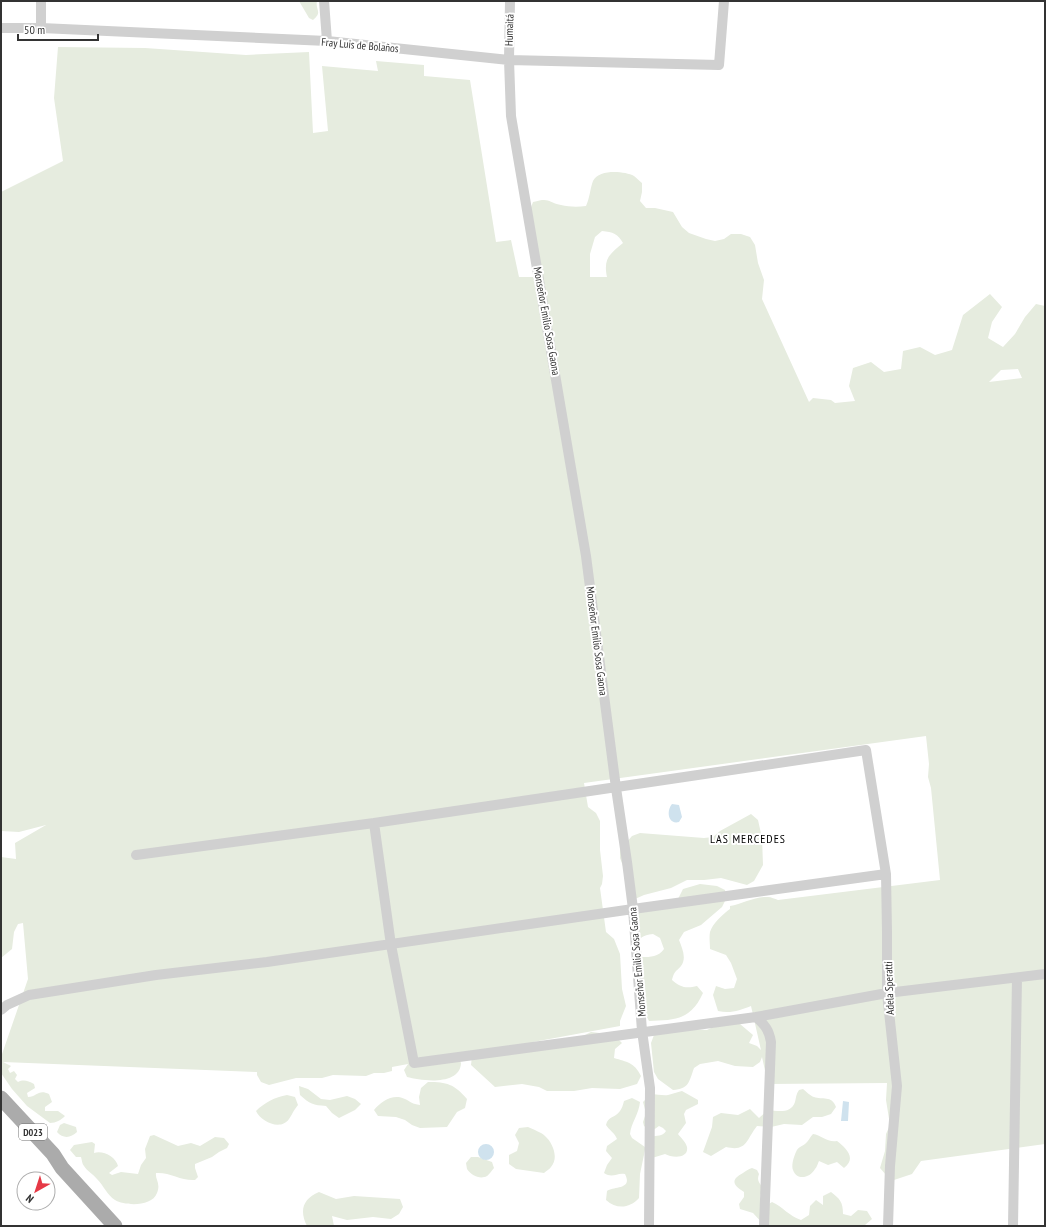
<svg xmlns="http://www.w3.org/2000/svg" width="1046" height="1227" font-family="'PT Sans Narrow',sans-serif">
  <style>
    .green { fill: #e6ecdf; fill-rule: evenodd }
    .water { fill: #cfe2ee }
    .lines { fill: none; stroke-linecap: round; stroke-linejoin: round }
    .street { stroke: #d0d0d0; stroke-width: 10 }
    .primary { stroke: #ababab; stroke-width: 15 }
    .labels { text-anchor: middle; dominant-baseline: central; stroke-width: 4; stroke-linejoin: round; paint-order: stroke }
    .shield { fill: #fff; stroke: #707070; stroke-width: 1 }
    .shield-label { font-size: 10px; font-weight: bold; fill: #333 }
    .street-label { font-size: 11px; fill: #333; stroke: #fff }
    .neighbourhood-label { font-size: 12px; letter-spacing: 1px; fill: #000; stroke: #fff }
  </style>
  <rect width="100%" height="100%" fill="#fff"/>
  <path class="green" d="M299 1H317C315 10 323 12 313 20L309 18Z
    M58 47 145 48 246 55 309 52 313 133 328 131 322 66 378 71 376 61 424 65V76L470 80 496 242 511 240 519 277H543L530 210 533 202C550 197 547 202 561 205 569 207 578 207 586 206 590 197 590 189 593 181 599 169 624 171 634 176 637 178 639 181 642 183V192L640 201 646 208H655L673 212 682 227 689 233 706 239 715 241 724 239 731 234H741L750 237 755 245 758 263 764 280 762 299 809 402 813 398 831 400 835 403 855 401 849 386 853 368 871 362 884 372 901 369 903 351 920 347 935 355 952 350 963 315 990 294 1002 307 992 322 988 338 1003 347 1015 334 1025 317 1036 304 1045 306V1144L921 1161 912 1174 894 1180 886 1175 880 1168 885 1151 886 1134 890 1125 886 1100 887 1083 768 1084 762 1057 760 1062 753 1067 735 1066 718 1061 700 1064 694 1068C689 1082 689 1089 673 1090L658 1079 654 1072 651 1043 654 1035 690 1029 707 1030 715 1026 732 1021 740 1024 753 1035 749 1043 757 1046 761 1050 751 1006C740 1010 731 1014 718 1011L713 995 716 986 725 989 734 988 737 979 731 963 726 955 710 949C710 944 709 937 710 932 712 924 724 913 730 909V906C742 904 756 896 768 897 771 897 775 899 778 900L940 880 931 788 928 777 929 764 926 736 584 783 588 807 596 813 600 821V850L603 876 602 884 600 888 606 932 614 939 620 954 622 989 626 1006 620 1021V1026L533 1042 575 1040 591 1032 608 1034 616 1037 622 1043 615 1049 614 1058C627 1062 634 1062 641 1076L637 1084 620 1089 592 1088 574 1091H547L539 1087 522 1084 495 1087 471 1065 472 1056 459 1059 461 1063C460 1086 422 1081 407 1077L404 1070 408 1064 392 1067V1071L384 1073H374L366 1076 333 1075 322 1078H296L269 1085 261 1082 257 1075V1072L3 1062 11 1066 8 1069 10 1073 14 1071 17 1075 15 1079 18 1082C24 1079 28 1081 34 1084L35 1088 27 1093 28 1097C37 1097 38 1089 49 1094L52 1102 45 1107V1111H58L65 1116C61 1120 56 1123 50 1123L27 1106 12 1089 1 1073V1057L28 979 23 923 18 924 14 932 12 949 1 958V857L16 859 15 843 46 825 19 832 1 831V192L63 161 54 98ZM602 231C613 232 618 234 623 243 610 254 603 258 607 277H590V254L595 237ZM1018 369 1022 378 989 382 1001 370Z
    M751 814 758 820 762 838 763 865 754 881 747 885 721 878 704 880H687L671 888 644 895 635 899 620 858V850L632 836 640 833 704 838 713 837 720 831Z
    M700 884 717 886 725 890 726 899 722 907 701 925 684 932 679 940C682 948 687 958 681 966 675 973 675 970 672 980 680 987 686 989 697 986L703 993C691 1020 675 1020 649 1021L645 1013 634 910 675 905 683 889ZM653 934 660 938 664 949C658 957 651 957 642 957 638 943 635 936 653 934Z
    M428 1082C447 1082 454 1084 467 1099L465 1108 457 1112 447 1127 420 1128 412 1125 405 1120 396 1117 378 1116 374 1110C381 1101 394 1093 405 1099 411 1102 412 1104 420 1105L419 1097 421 1088Z
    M299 1086 308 1089 321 1099 330 1100 347 1096 355 1099 361 1104 355 1110 339 1118 332 1113 326 1106C313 1105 310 1104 300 1095Z
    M803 1089C806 1091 810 1096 814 1097 822 1100 832 1095 836 1107L831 1114 822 1117H813L802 1125 784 1124 771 1127 757 1126C746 1140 747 1152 726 1147L711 1156 703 1152 712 1127 713 1117 721 1113 738 1115 750 1109 759 1118 768 1110C778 1111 791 1114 795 1102 796 1098 796 1094 799 1090Z
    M682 1091 698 1100V1104L686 1110 684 1114 686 1123 678 1134C680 1137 686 1142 687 1147 689 1159 672 1158 665 1154L652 1158 645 1150 640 1174 639 1198C630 1208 617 1210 606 1200L607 1191C614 1186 633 1190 625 1174 617 1172 613 1179 604 1173L607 1165 612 1158 606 1151 607 1146 617 1139C615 1133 609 1130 606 1125 608 1116 615 1118 620 1111 622 1108 623 1105 624 1101L632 1098 640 1102C639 1114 631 1123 630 1134L632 1138 645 1147 651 1137C657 1135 662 1137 666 1131L663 1128 659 1126 652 1131 644 1126 643 1122 646 1113 643 1102 651 1094C656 1094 664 1096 668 1095 673 1094 677 1092 682 1091Z
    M287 1095 295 1097 298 1105C293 1111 292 1115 289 1119 281 1131 261 1122 256 1111 264 1103 275 1097 287 1095Z
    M64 1123 76 1127 77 1132C71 1138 63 1139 57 1132L60 1125Z
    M528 1127C534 1130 541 1132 545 1136 553 1143 559 1158 551 1167 550 1169 546 1171 544 1173L516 1169 509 1164V1155L517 1151 519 1143 515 1135 519 1128Z
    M813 1134C821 1135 828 1143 837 1141 846 1148 857 1158 844 1168L837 1162 828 1165 819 1161C818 1163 817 1167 815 1169 810 1178 797 1181 793 1170 791 1166 794 1156 796 1152 798 1147 801 1147 805 1144 808 1142 810 1137 813 1134Z
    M154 1135 178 1146 191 1143 200 1146 215 1137 224 1138 229 1144 227 1148 219 1152 212 1157 195 1164V1168L198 1177 195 1180C181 1181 170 1172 156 1173 155 1180 161 1183 157 1193 152 1207 125 1206 115 1200 107 1195 104 1186 97 1179 93 1174 87 1171 84 1166 82 1164 82 1160 81 1157H76L70 1150 74 1145 92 1142 95 1144 94 1153C103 1150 116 1157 118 1166L109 1173 112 1175 121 1172 138 1174 141 1165 146 1158 145 1149 150 1136Z
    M471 1157H478L492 1162 494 1168C492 1170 489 1175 487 1176 480 1180 471 1175 467 1169L466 1163Z
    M752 1168 757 1170 759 1174C756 1182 761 1183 763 1189 759 1197 759 1200 764 1207L772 1202C783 1207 789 1216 801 1220L809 1215 810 1206 816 1200 823 1205V1196L831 1192C840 1199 843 1202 843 1214L851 1216 858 1210 867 1211 872 1219 865 1225 857 1226H765L753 1213 740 1209 739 1204 744 1197V1192C733 1185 730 1180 743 1173 746 1171 748 1169 752 1168Z
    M319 1192 336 1199 354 1196 400 1199 403 1207 399 1214 391 1219 373 1217 347 1220 332 1216 334 1226H307C299 1210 303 1199 319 1192Z"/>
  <path class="water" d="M672 804 679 805 682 817 679 822C668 825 666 811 672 804Z
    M843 1101 849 1102 848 1121H841Z
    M478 1152a8 8 0 1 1 16 0a8 8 0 1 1-16 0Z"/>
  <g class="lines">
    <path class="street" d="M41 1V28
      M324 1 327 41
      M510 1 509 60 511 116 586 556 616 788 627 862 633 909 642 1031 650 1088 649 1226
      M1 28H41L327 41 509 60 719 65 724 1
      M374 823 391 945 414 1063 756 1017 887 993 1045 974
      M136 855 374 823 866 750 886 874 887 932V993L897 1086 890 1166 888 1226
      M1 1010 7 1005 29 995 156 975 267 962 633 909 886 874
      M756 1017C765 1025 769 1030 771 1042L764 1226
      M1013 1226 1017 978"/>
    <path class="primary" d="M1 1098 53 1154 62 1168 115 1226"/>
  </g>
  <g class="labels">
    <rect class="shield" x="19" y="1124" width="28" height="16" rx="3"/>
    <g class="shield-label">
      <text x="33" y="1132">D023</text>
    </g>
    <g class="street-label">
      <text transform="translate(509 30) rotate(-88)">Humaitá</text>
      <text transform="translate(360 45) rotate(5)">Fray Luis de Bolaños</text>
      <text transform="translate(547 321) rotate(80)">Monseñor Emilio Sosa Gaona</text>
      <text transform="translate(597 641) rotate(83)">Monseñor Emilio Sosa Gaona</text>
      <text transform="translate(637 962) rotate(-95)">Monseñor Emilio Sosa Gaona</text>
      <text transform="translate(889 988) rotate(-92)">Adela Speratti</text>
    </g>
    <g class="neighbourhood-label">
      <text x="748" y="838">LAS MERCEDES</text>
    </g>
  </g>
  <rect width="1046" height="1227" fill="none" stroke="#333333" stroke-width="4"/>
  <g transform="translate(36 1191) rotate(219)"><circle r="19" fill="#ffffff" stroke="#adadad"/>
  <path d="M0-3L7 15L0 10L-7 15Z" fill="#e63946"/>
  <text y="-6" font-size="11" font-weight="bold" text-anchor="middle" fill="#333333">N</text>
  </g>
  <path d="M18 34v6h80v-6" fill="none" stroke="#333333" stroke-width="2"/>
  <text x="24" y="34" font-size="12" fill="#333333" stroke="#ffffff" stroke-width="3" paint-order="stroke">50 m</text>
</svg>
